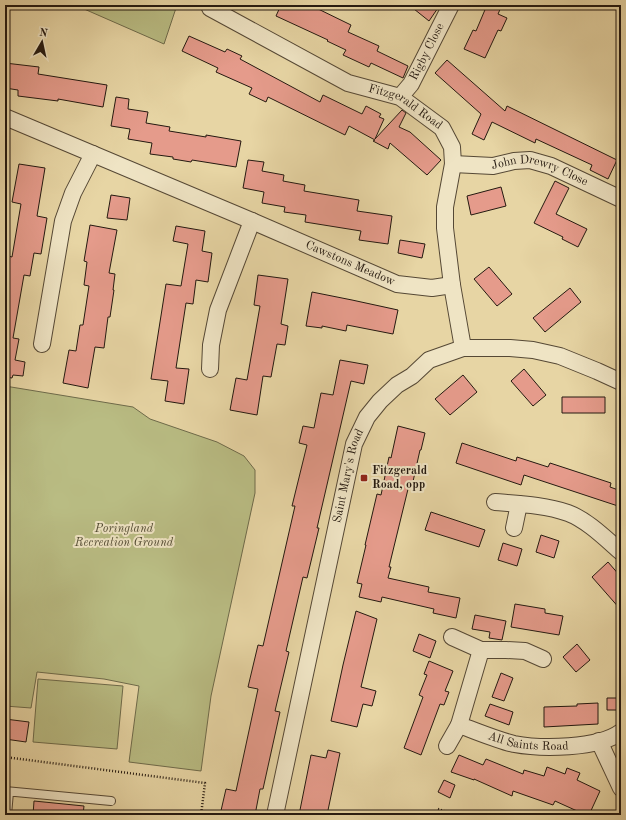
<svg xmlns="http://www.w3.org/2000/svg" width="626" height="820" font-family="'Old Standard TT',serif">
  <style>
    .green { fill: #b9bc83; stroke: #6e6a4a }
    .building { fill: #e59b8b; stroke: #241910 }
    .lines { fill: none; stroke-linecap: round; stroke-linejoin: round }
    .lane-casing { stroke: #554835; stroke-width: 10 }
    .street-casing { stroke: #554835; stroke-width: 18 }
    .path { stroke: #241910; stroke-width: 2.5; stroke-dasharray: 1 2; stroke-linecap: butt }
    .lane { stroke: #efe4c4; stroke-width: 8 }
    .street { stroke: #efe4c4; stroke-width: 16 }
    .poi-dot { fill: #8f2418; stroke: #efe4c4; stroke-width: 1.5 }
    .labels { text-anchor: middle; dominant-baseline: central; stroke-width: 4; stroke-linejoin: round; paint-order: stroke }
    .street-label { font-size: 12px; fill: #241910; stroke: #efe4c4 }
    .poi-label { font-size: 12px; font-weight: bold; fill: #241910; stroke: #efe4c4; text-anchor: start }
    .park-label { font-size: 12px; font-style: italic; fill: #514a32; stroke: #efe4c4 }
  </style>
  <rect width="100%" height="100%" fill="#e7d5a4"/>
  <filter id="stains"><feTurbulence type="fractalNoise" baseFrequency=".005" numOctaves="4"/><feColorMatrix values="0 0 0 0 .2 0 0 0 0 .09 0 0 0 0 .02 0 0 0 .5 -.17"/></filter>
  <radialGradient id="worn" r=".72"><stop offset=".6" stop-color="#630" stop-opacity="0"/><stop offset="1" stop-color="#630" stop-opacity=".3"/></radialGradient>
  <path class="green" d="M75 5H177L164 44Z
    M5 386 133 407 150 419 217 442 244 456 255 470V493L211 696 201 771 129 762 139 686 104 679 37 672 31 708 5 706Z
    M38 679 123 686 117 749 33 742Z"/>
  <path class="building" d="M281 5H310L351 25 348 32 379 46 377 51 408 66 403 78 371 63 369 67 343 55 346 50 327 41 328 40 276 16Z
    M409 5H440L429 21Z
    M487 5H502L498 14 507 18 501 31 498 30 485 58 464 49 473 30 476 31Z
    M189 36 225 52 227 49 242 56 240 59 320 102 323 95 362 114 366 106 381 114 379 117 384 119 375 139 402 110 406 113 399 127 410 132 441 160 427 175 390 143 388 149 373 141 375 140 349 126 345 135 268 97 266 102 249 94 252 88 216 72 218 68 182 51Z
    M447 60 505 111 507 106 617 160 608 179 590 170 592 165 536 139 535 143 492 122 484 140 472 134 481 114 435 73Z
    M5 63 39 67 38 74 107 85 103 107 58 99V101L18 96V90L5 88Z
    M116 97 129 99 128 109 148 112 146 123 170 127 169 131 206 137V135L241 141 236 167 192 160 191 162 173 159V157L150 154 152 143 128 139 130 129 111 126Z
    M248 160 264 162 262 171 284 175 283 181 305 185 304 191 359 200 357 211 392 216 388 244 359 240 361 231 305 222 306 215 284 212 285 207 262 203 264 192 243 188Z
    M19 164 45 168 37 216 47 218 41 254 34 253 30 276 24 275 13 338 19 339 15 360 25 362 23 376 13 375 12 378 5 377V255L12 257 21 204 12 202Z
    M555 181 569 188 556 214 587 229 578 247 562 239 563 237 534 223Z
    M501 187 506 206 471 215 467 196Z
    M111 195 130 198 127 220 107 218Z
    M90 225 117 230 109 273 115 274 113 290H114L110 317H108L104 348 95 347 88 388 63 383 69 350 76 351 80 325H83L89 286 84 285 87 262 84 261Z
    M176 226 205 231 202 251 212 253 208 282 196 280 193 304 186 303 176 368 189 369 184 404 165 401 168 381 151 379 166 284 181 286 188 244 173 241Z
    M400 240 425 244 422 258 398 253Z
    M489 267 512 294 497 306 474 279Z
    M258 275 288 279 281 324 288 326 285 345 277 344 271 377 263 376 257 415 230 410 236 378 247 380 260 306 254 305Z
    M570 288 581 302 545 332 533 318Z
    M312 292 352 300 398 310 393 334 347 325 346 331 322 326V328L306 326Z
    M340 360 368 365 364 384 351 381 317 528H319L307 578 303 577 286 651 289 652 275 711 280 712 263 789H260L255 815H220L226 789 236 791 258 689 248 687 258 645 263 646 295 506H292L307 445 299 443 303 426 314 428 321 393 333 395Z
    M524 369 546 395 533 406 511 381Z
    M463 375 477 392 450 415 435 399Z
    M562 397H605V413H562Z
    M398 426 425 433 421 450H420L412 486 409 485 389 567H391L388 578 429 587 428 592 460 598 456 618 433 613 434 609 382 597 381 602 359 597 362 584 357 583 366 545H365L377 494 381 495 389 457 391 458Z
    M462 443 516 461 517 457 548 467 550 463 611 483 610 487 621 491V507L524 475 521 485 456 463Z
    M431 512 485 530 479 547 425 530Z
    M541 535 559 541 554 558 536 552Z
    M503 543 522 549 517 566 498 560Z
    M608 562 621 577V610L592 577Z
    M515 604 545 609V613L563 616 559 635 511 627Z
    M356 611 377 619 361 687 376 691 372 706 363 704 357 727 331 721 343 665Z
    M475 615 506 621 502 640 489 638 490 632 472 629Z
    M419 634 436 641 430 658 413 651Z
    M577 644 590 660 576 672 563 657Z
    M429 661 453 671 445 691 449 692 444 705 440 704 421 755 404 748 423 697 419 695 427 675 424 674Z
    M501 673 513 678 504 701 492 697Z
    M607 698H620V710H607Z
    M598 703V724L544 727V707L577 706V704Z
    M490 704 513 712 509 725 485 716Z
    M5 719 29 722 26 742 5 739Z
    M328 750 340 753 327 815H299L311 755 326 758Z
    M459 755 483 765 486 759 523 774 524 770 544 776 547 767 565 774 567 768 580 773 577 780 600 791 589 815H586L555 801 553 805 513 791 512 796 474 779V780L451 772Z
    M444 780 455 785 450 798 438 792Z
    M34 801 84 806 83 815H33Z"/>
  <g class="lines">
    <g class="lane-casing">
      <path id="lane" d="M5 791 111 801
        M7 815 9 792"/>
    </g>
    <g class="street-casing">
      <g id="street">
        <path id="s1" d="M210 8 348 83 400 97 442 128 452 147 453 164 445 207V228L452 285 463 348"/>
        <path id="s2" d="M400 97 411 84 451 5"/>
        <path id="s3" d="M5 117 252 221 397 284 432 288 452 285"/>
        <path id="s4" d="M453 164 493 166 514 161 530 160 551 166 621 199"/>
        <path d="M42 344 63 221 73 193 93 154"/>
        <path d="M210 369 211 345 218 310 252 221"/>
        <path d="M495 502C519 504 545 505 568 513 587 520 606 539 621 552"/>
        <path d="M514 528 519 504"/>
        <path d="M452 637 481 650"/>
        <path id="s5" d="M543 659 525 651 506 650H481L459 725C476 731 497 740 514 744 541 749 598 749 621 732"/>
        <path d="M599 741 621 788"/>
        <path d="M447 746 459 725"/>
        <path id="s6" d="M275 815 354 444 367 417 380 401 397 385 412 376 429 360 463 348H510L533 350 560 356 597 371 621 382"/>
      </g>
    </g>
    <path class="path" d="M5 757 205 783 201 815
      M438 809 455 815"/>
    <use href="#lane" class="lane"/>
    <use href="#street" class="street"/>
  </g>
  <rect class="poi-dot" x="360" y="474" width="8" height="8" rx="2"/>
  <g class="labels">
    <g class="street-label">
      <text stroke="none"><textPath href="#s2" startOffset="53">Rigby Close</textPath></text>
      <text stroke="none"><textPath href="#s1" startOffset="220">Fitzgerald Road</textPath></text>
      <text stroke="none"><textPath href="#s4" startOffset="89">John Drewry Close</textPath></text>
      <text stroke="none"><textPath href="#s3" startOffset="375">Cawstons Meadow</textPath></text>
      <text stroke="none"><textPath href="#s6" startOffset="347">Saint Mary's Road</textPath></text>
      <text stroke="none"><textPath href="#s5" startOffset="214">All Saints Road</textPath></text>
    </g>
    <g class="poi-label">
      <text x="372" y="471">Fitzgerald<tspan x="372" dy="14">Road, opp</tspan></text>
    </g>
    <g class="park-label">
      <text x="124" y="529">Poringland<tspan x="124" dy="14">Recreation Ground</tspan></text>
    </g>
  </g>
  <rect width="626" height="820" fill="none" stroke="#e7d5a4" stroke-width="20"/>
  <rect x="6" y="6" width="614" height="808" fill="none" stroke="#241910" stroke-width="2"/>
  <rect x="10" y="10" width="606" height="800" fill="none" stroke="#241910"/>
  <g transform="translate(42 42) rotate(9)" stroke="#efe4c4" stroke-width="3" paint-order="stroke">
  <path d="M0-3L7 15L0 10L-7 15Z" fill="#241910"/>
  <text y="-6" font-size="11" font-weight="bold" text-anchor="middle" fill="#241910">N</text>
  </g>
  <rect width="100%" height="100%" filter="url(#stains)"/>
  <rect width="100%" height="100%" fill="url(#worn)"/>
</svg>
